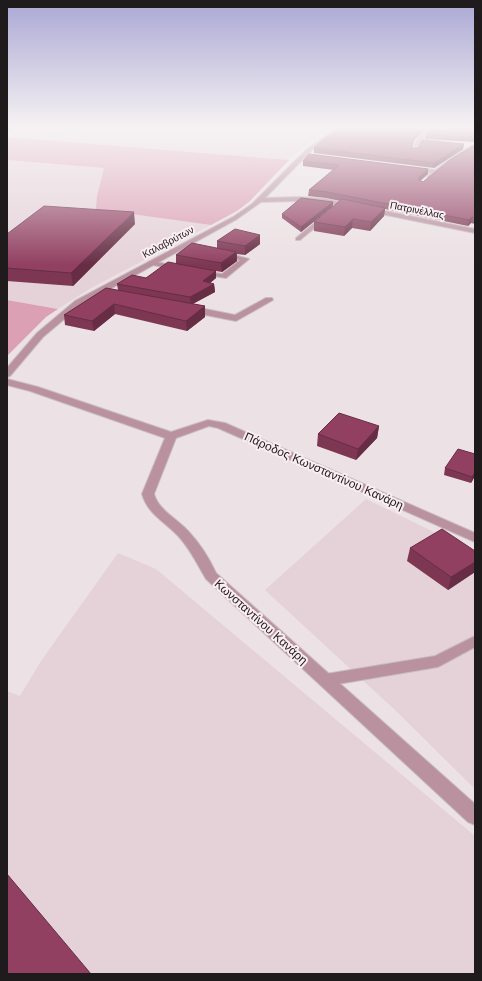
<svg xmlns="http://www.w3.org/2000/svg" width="482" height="981" font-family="'Work Sans',sans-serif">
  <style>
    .built { fill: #e5d2d8 }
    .green { fill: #dca0b5 }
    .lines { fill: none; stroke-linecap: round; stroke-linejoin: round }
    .lane-casing { stroke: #c7bdc0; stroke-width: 2 }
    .street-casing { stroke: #c7bdc0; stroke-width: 2 }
    .secondary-casing { stroke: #c7bdc0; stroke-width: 2 }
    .lane { fill: #ba919f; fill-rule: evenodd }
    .street { fill: #ba919f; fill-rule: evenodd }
    .secondary { fill: #a2687e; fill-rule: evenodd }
    .wall { fill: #7d3753 }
    .shaded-wall { fill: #662d44 }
    .building { fill: #914061; stroke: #662d44 }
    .labels { text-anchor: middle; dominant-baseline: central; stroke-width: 4; stroke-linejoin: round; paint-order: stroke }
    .far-street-label { font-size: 10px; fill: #1f1b1d; stroke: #faeef2 }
    .street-label { font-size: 12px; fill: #1f1b1d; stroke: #faeef2 }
  </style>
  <rect width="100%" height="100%" fill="#ece1e4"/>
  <path class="built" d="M19 128H331L310 142 289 160 9 137Z
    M7 160 104 168 97 196 163 218 211 225 91 288 58 309 7 300Z
    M366 499 475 552V789L396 711 265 590Z
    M118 553 156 569 475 836V974H7V691L20 696 41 661Z"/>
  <path class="green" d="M7 137 289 160 250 201 237 211 211 225 96 209 97 196 104 168 7 160Z
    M7 300 58 309 46 317 7 356Z"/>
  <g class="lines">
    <g class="lane-casing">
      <path id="lane" d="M323 216 328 217 300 240H296V238Z
        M223 252 249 259 226 278 201 274V272L203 271 222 274 240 260 221 255 220 254Z
        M150 261 178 266 181 268 178 270 148 264 147 263Z
        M475 636V647L438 667 326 686 321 684 319 680 321 676 326 674 435 656Z"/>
    </g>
    <g class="street-casing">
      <path id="street" d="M337 128H341L312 150 265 198 300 197 326 199 475 229V233L326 203 300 201 261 202 237 219 81 305 43 337 10 376 7 377V368L37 333 75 301 233 217 252 204 308 148Z
        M428 128H432L422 140 438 141 440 142V144L420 143 418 146H414L416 140Z
        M475 144V148L460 156 432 178 427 177 431 173 410 169 413 167 435 170 456 154Z
        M266 298H272L273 300 236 321 190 312 186 309 190 306 235 315Z
        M7 379 38 387 171 432 208 420 225 423 475 533V542L218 428 209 426 176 438 154 494C159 511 178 519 189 532 201 545 209 558 216 573L475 804V825L468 822 206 579C197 564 192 552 180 538 166 522 148 515 142 494L165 438 30 391 7 385Z"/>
    </g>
    <g class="secondary-casing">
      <path id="secondary" d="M7 128H13L7 131Z"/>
    </g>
    <use href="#lane" class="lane"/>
    <use href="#street" class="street"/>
    <use href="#secondary" class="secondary"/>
  </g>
  <path class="wall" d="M475 128V142L425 139 426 134Z
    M414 140 412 148 464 144 463 149 434 168 314 153V148Z
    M475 145V224L471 223 468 226 385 209 384 216 370 231 352 228 344 236 314 231V222L341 201 326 198 308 196 309 190 334 170 303 166V161L428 174 420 181 423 182Z
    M333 202V206L301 232 282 218V214Z
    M135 224 73 286 7 281V234Z
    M260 235V244L245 255 237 254V261L222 272 216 271V278L210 283 214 284 215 292 192 304 205 306V317L187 331 115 314 94 331 65 325 64 315 118 290 117 284 146 278 176 264V255L217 248V241Z
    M379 426 377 438 356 460 317 446 318 434Z
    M445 468 475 476 471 483 444 475Z
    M410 548 475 551V572L448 590 407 561Z"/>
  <path class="shaded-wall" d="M423 128H427L414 140 411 153 415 135Z
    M464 144 463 149 434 168V163Z
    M428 169V174L418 183 419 177Z
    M333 202V206L301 232V227Z
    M385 208 384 216 370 231 371 222Z
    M134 212 135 224 73 286 71 273Z
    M472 217 471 223 468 226 469 220Z
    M353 219 352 228 344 236 345 227Z
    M260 235V244L245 255V246Z
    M236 252 237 261 222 272 221 263Z
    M216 271V278L203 289V281Z
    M214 284 215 292 191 305 190 297Z
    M114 304 115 314 94 331 92 321Z
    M205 306V317L187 331 186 321Z
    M379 426 377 438 356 460 358 449Z
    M475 472V476L471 483 472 477Z
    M475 562V572L448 590 451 577Z"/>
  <path class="building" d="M341 128H423L415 135 411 148H418L422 140 464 144 434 163 314 148 324 139Z
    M431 128H475V138L426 134Z
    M475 145V218L472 217 469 220 327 192 309 190 339 165 303 161 309 154 428 169 419 177V180L423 182 450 160Z
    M301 198 333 202 301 227 282 214Z
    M342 199 385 208 371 222 353 219 345 227 314 222Z
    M44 206 134 212 71 273 7 268V234Z
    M235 229 260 235 245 246 217 241Z
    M192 243 236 252 221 263 176 255Z
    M168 262 216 271 203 281 214 284 190 297 117 284 132 275 146 278Z
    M106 288 205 306 186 321 114 304 92 321 64 315Z
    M339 413 379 426 358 449 318 434Z
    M458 449 475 454V472L472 477 445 468Z
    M442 529 475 551V562L451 577 410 548Z
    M7 874 91 974H7Z"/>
  <linearGradient id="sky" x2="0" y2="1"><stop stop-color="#aaa7d4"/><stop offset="0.48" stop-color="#f6f2f3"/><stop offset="1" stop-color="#f6f2f3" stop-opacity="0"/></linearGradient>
  <rect width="482" height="265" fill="url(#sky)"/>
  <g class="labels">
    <g class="far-street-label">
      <text transform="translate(417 210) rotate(11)">Πατρινέλλας</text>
      <text transform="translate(168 242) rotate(-28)">Καλαβρύτων</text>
    </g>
    <g class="street-label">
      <text transform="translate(324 471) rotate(24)">Πάροδος Κωνσταντίνου Κανάρη</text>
      <text transform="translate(261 622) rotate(42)">Κωνσταντίνου Κανάρη</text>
    </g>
  </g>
  <rect width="482" height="981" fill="none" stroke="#1f1b1d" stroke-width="16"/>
</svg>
